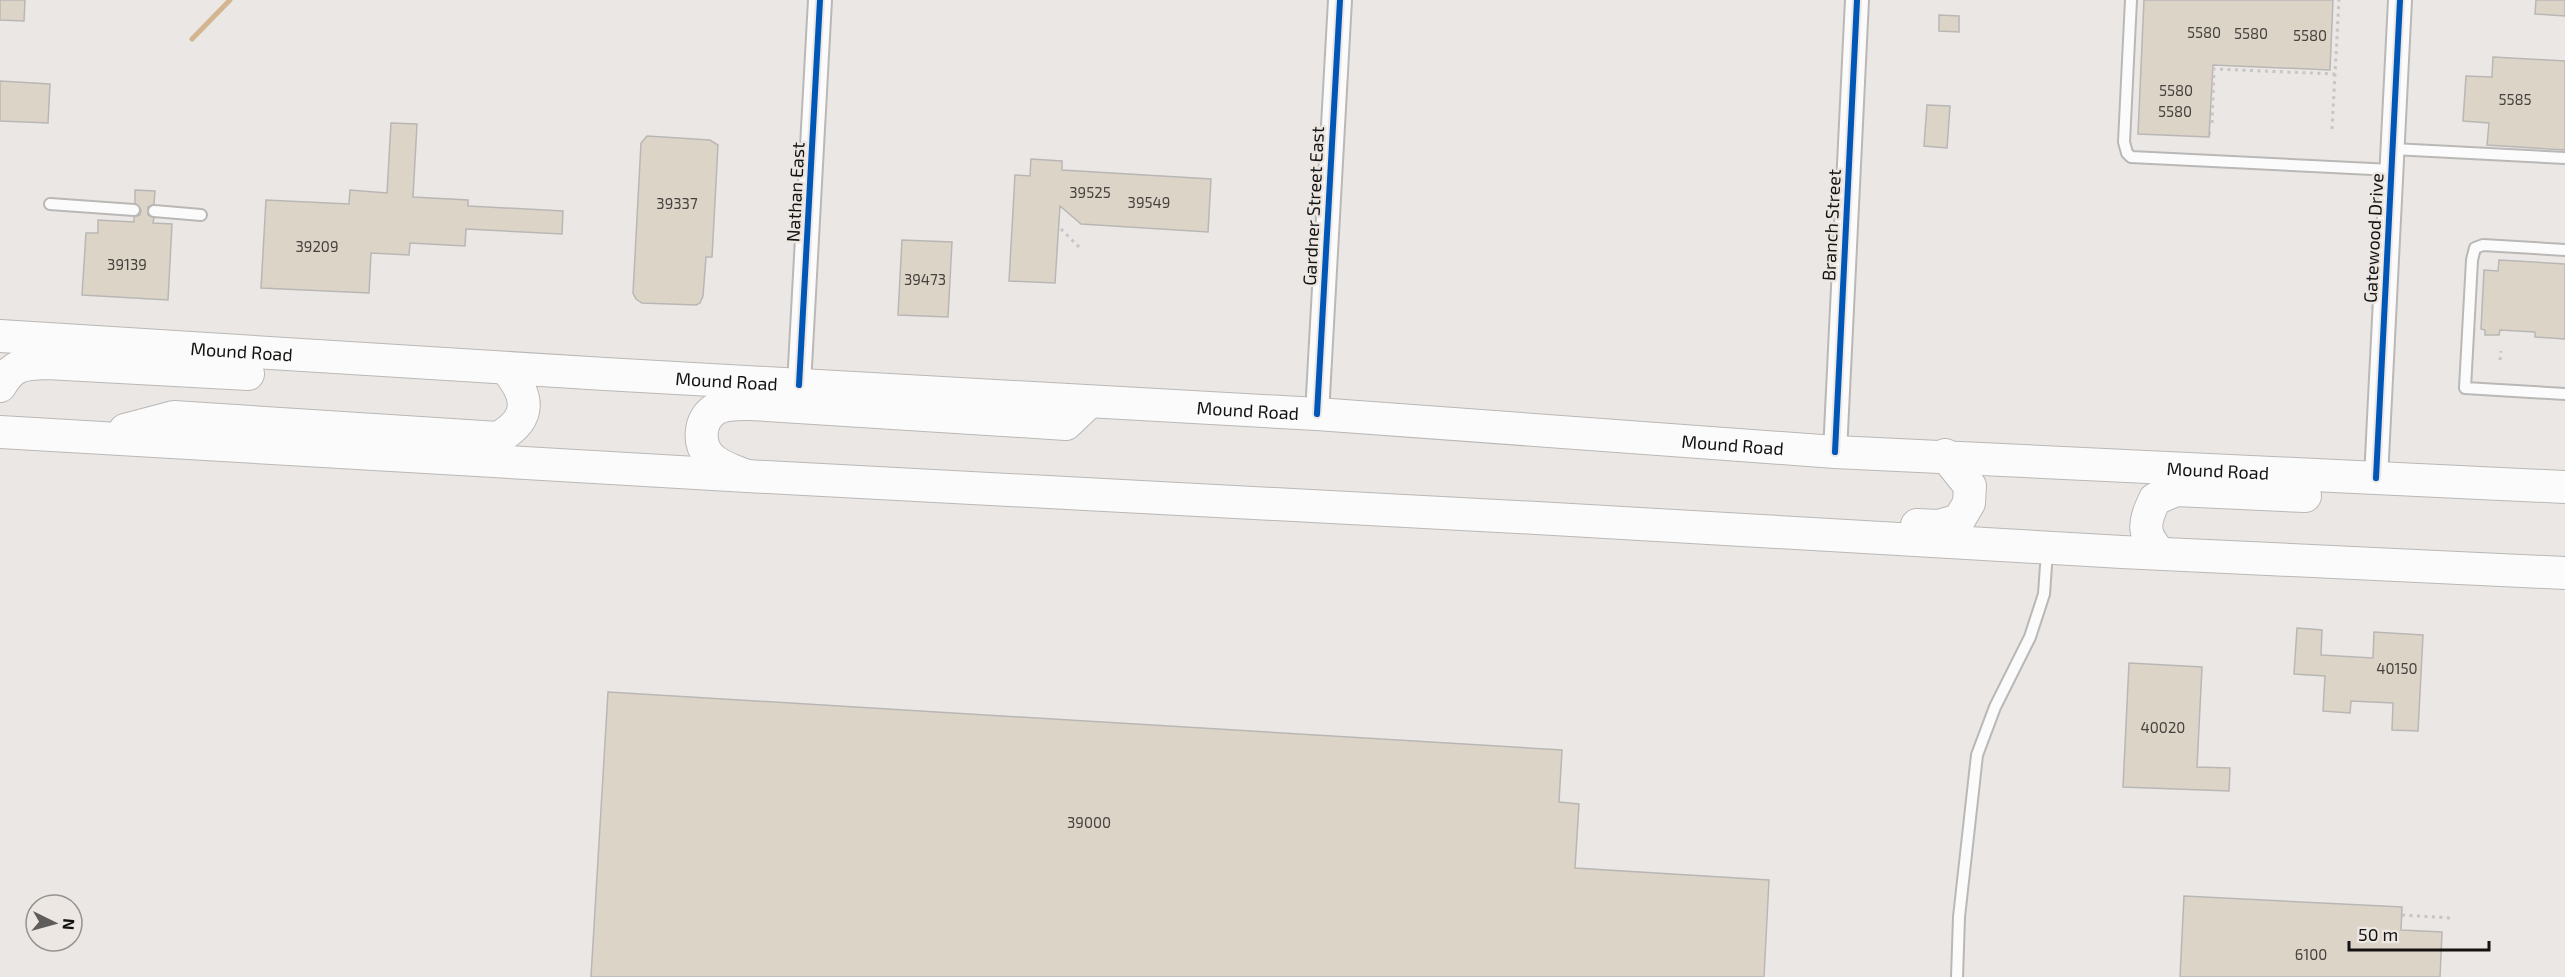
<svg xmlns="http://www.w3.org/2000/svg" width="2565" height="977" font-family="'Exo 2',sans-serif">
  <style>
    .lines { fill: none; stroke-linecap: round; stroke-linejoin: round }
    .stream { stroke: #d3b58f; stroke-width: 5 }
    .building { fill: #ddd4c8; stroke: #b9b7b5; stroke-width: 1.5 }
    .lane-casing { stroke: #bab8b6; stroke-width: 14 }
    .street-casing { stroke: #bab8b6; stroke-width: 26 }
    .secondary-casing { stroke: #bab8b6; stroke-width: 34 }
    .path { stroke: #c7c6c5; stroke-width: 3; stroke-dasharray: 3 4.5; stroke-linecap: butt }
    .lane { stroke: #fcfbfb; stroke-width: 10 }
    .street { stroke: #fcfbfb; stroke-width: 22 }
    .secondary { stroke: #fcfbfb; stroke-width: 32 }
    .cycleway-casing { stroke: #ece7e2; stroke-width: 10 }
    .cycleway { stroke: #0057b8; stroke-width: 6 }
    .labels { text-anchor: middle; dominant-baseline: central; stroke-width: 5; stroke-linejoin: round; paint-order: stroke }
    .number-label { font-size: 15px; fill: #46433f }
    .street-label { font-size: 18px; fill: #141311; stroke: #ece7e2 }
  </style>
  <rect width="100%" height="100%" fill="#eae7e4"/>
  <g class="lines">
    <path class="stream" d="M192 39 230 0"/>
  </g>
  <path class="building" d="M0 0H25L24 21 0 20Z
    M2144 0H2333L2330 70 2213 65 2209 137 2138 134Z
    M2536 0H2565V16L2535 14Z
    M1939 15 1959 16V32L1939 31Z
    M2493 57 2565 61V150L2487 145 2489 123 2463 121 2466 76 2492 77Z
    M0 81 50 84 48 123 0 121Z
    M1927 105 1950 106 1947 148 1924 146Z
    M391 123 417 124 413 197 468 200V206L563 211 562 234 466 229 465 246 410 243 409 255 371 253 369 293 261 288 266 200 349 204 350 190 387 193Z
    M647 136 710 140 718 145 712 257H706L703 296 700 303 696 305 642 303 636 299 633 293 641 143Z
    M1031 159 1062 161V170L1211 179 1208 232 1081 224 1060 206 1055 283 1009 281 1015 175 1030 176Z
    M135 190 155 191 154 204 148 207V215L154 218 153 223 172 224 168 300 82 295 86 233H98V220L134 222V217L140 215 141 210 135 203Z
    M902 240 952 242 948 317 898 315Z
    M2499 260 2565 264V339L2535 337V332L2518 331 2500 330 2499 335H2485V330L2481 329 2484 270 2498 271Z
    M2297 628 2322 630 2321 655 2373 658 2374 632 2423 635 2418 731 2392 730 2393 703 2351 701 2350 713 2323 711 2325 676 2294 674Z
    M2129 663 2202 667 2197 767 2230 768 2229 791 2123 787Z
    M608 692 1562 750 1559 802 1579 804 1575 868 1769 880 1764 977H591Z
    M2184 896 2402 907 2401 930 2442 932 2440 977H2180Z"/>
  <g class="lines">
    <g class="lane-casing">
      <path id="lane" d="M2131 0 2124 142 2127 153 2131 157 2392 170
        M2393 149 2565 158
        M50 204 134 210
        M154 211 201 215
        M2565 250 2483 245 2475 248 2472 260 2465 388 2565 394
        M1957 977 1959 917 1977 755 1995 707 2030 637 2044 594 2047 551"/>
    </g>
    <g class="street-casing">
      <path id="street" d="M799 385 820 0
        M1317 414 1340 0
        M1835 452 1857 0
        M2376 478 2400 0"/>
    </g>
    <g class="secondary-casing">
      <g id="secondary">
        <path id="s1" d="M0 336 605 374 1317 414 1835 452 2565 487"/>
        <path d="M0 386C13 364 23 364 47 363L248 374"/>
        <path d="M125 430 174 417 498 438C533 418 529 396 506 368"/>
        <path d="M0 432 747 476 1537 518 2122 552 2565 573"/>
        <path d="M742 474C731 470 718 466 709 456 698 443 699 421 714 410 724 403 739 404 751 404L1066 424 1089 402"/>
        <path d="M1917 525 1939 526 1959 520 1969 503 1970 486 1945 455"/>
        <path d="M2160 553C2141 533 2144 522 2155 499L2176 490 2305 496"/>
      </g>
    </g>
    <path class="path" d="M2212 123 2214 69 2335 74
      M2332 129 2339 0
      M2210 133H2211
      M1061 229 1079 247
      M2500 360 2501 351
      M2402 915 2450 918"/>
    <use href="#lane" class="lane"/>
    <use href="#street" class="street"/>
    <use href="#secondary" class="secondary"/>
    <g class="cycleway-casing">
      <path id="cycleway" d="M799 385 820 0
        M1317 414 1340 0
        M1835 452 1857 0
        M2376 478 2400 0"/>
    </g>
    <use href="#cycleway" class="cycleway"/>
  </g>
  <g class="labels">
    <g class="number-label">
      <text x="2204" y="32">5580</text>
      <text x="2251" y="33">5580</text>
      <text x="2310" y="35">5580</text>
      <text x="2176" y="90">5580</text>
      <text x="2515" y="99">5585</text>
      <text x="2175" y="111">5580</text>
      <text x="1090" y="192">39525</text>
      <text x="1149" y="202">39549</text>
      <text x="677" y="203">39337</text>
      <text x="317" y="246">39209</text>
      <text x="127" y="264">39139</text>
      <text x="925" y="279">39473</text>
      <text x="2397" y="668">40150</text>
      <text x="2163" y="727">40020</text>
      <text x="1089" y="822">39000</text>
      <text x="2311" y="954">6100</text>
    </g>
    <g class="street-label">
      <text transform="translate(795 192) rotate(-87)">Nathan East</text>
      <text transform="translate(1313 206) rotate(-87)">Gardner Street East</text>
      <text transform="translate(1831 225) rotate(-87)">Branch Street</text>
      <text transform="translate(2373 238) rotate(-87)">Gatewood Drive</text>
      <text stroke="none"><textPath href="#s1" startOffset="242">Mound Road</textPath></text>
      <text stroke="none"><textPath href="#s1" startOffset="728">Mound Road</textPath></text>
      <text stroke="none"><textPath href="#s1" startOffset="1250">Mound Road</textPath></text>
      <text stroke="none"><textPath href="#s1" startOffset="1736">Mound Road</textPath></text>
      <text stroke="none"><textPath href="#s1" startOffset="2222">Mound Road</textPath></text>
    </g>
  </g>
  <g transform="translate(54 923) rotate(95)"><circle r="28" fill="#ece7e2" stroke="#96928e" stroke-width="1.5"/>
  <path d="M0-4.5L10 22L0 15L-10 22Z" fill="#5f5d5b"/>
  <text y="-9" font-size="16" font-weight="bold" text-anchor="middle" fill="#141311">N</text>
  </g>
  <path d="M2349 941v9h140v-9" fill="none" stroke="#141311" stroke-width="3"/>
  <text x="2358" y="941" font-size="18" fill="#141311" stroke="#ece7e2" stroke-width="4.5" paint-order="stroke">50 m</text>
</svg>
